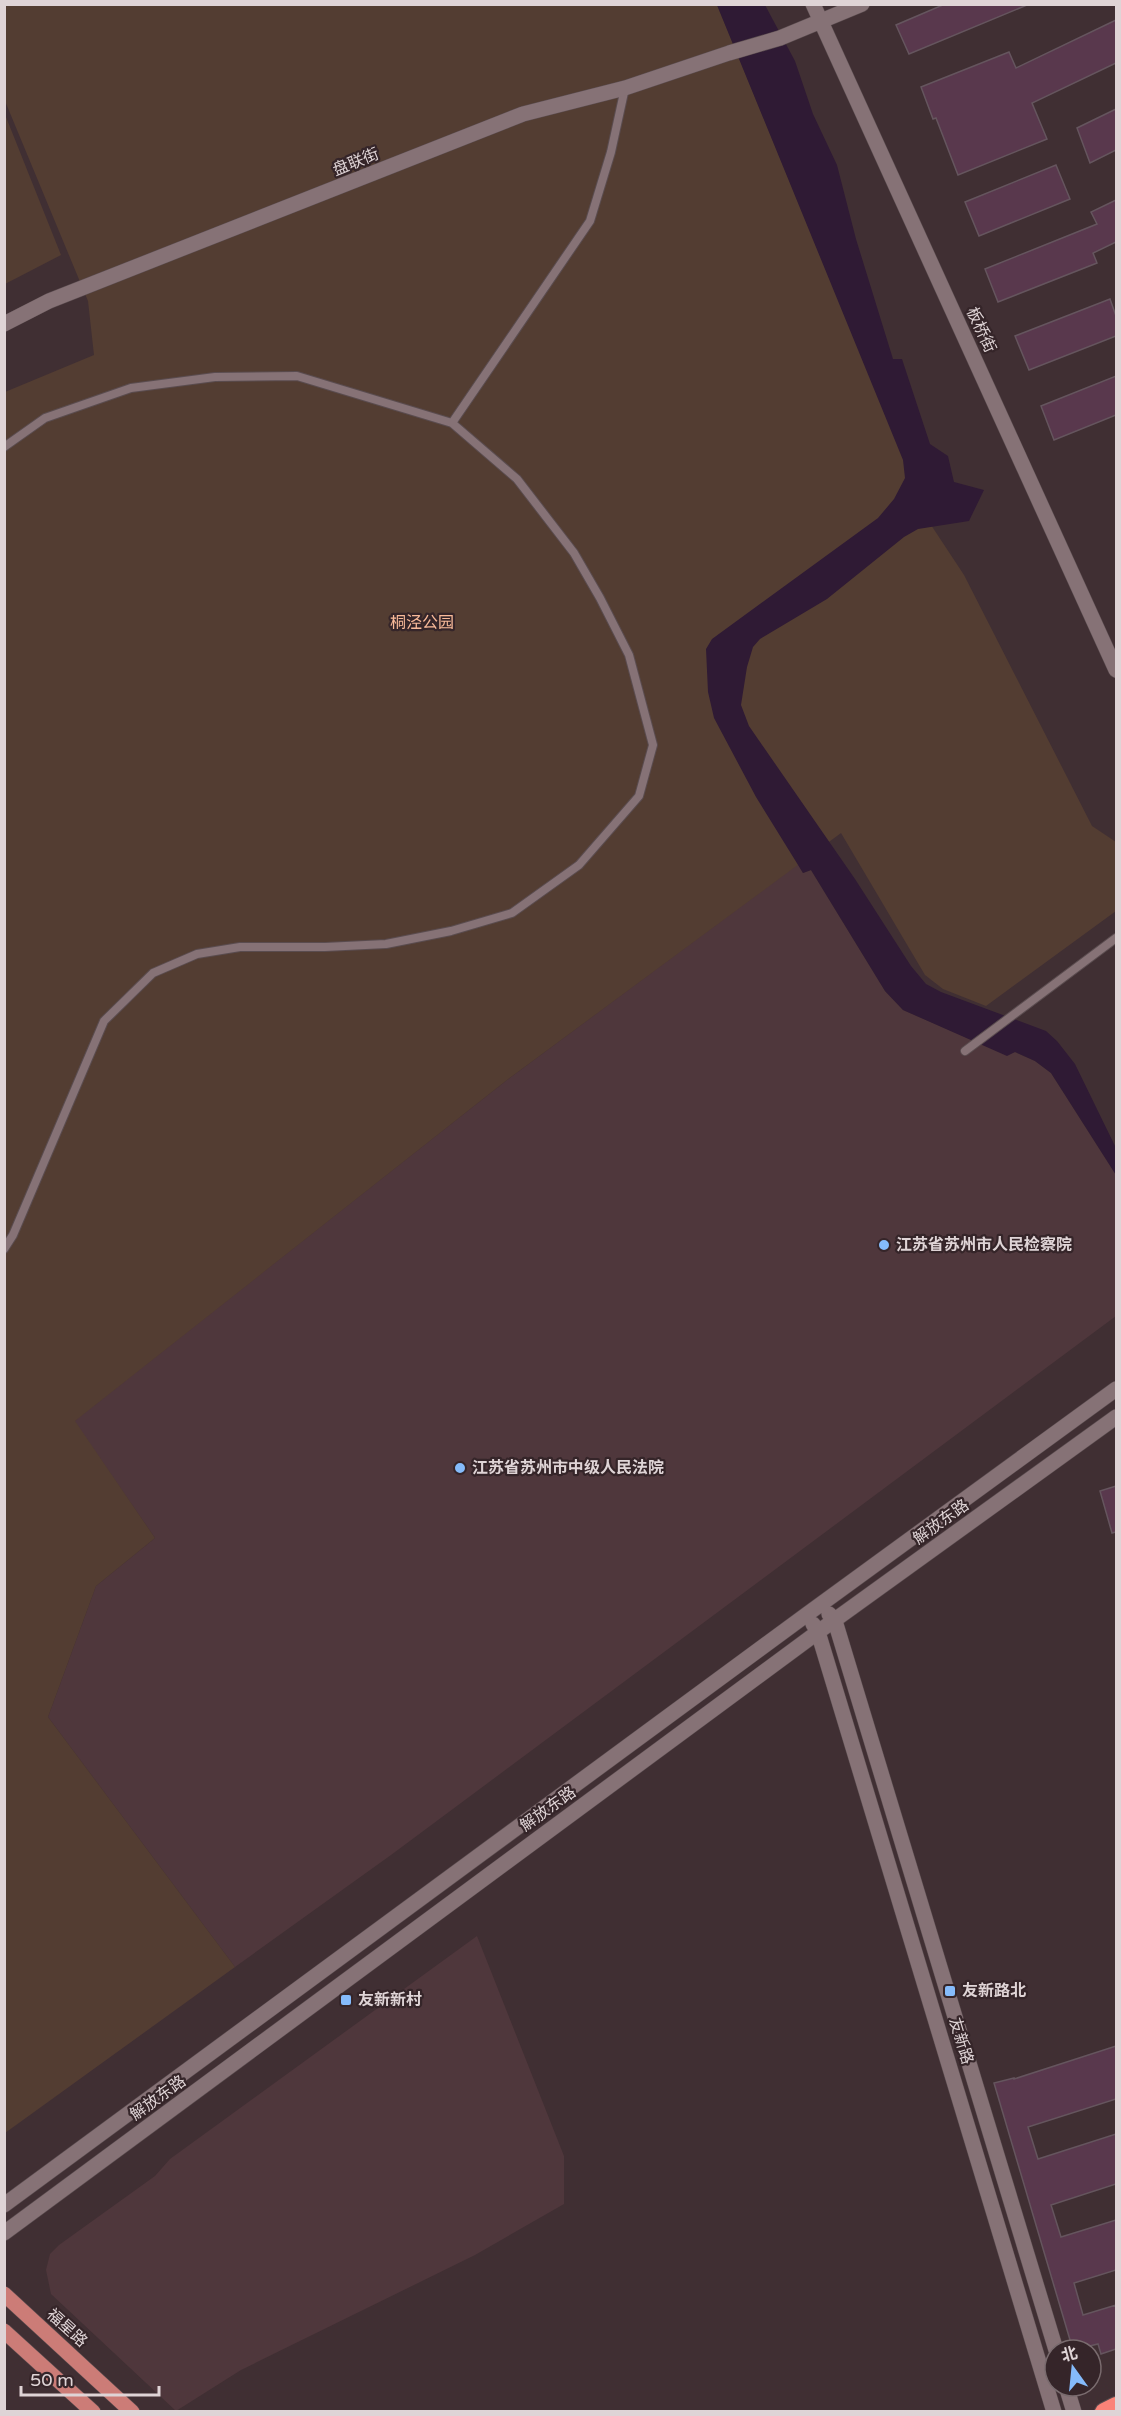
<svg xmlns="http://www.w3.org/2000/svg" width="1121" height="2416" font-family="'Varela Round','Noto Sans SC',sans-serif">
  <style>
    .built { fill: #4f373c }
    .green { fill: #533d32 }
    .water { fill: #2f1a34 }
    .building { fill: #59384d; stroke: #65555e; stroke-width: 1.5 }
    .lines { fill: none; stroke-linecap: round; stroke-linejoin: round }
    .lane-casing { stroke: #5a4c4f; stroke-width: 10 }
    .street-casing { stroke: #5a4c4f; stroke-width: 16 }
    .secondary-casing { stroke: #5a4c4f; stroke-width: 16 }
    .primary-casing { stroke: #5a4c4f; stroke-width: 16 }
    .highway-casing { stroke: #5a4c4f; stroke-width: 20 }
    .lane { stroke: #867276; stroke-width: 8 }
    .street { stroke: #867276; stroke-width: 15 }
    .secondary { stroke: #867276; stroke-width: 15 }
    .primary { stroke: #cc7c77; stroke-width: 15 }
    .highway { stroke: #fb8378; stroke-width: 18 }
    .poi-dot { fill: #85bbfb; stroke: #352529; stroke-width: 2 }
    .labels { text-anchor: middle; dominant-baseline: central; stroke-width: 4.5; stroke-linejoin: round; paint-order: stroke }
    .street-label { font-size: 16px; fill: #dfd4d6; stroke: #352529 }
    .park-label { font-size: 16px; fill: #f9ba99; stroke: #352529 }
    .poi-label { font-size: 16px; font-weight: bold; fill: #dfd4d6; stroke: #352529; text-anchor: start }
  </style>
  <rect width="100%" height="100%" fill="#402f33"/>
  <path class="built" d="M798 864 803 873 811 870 885 991 903 1010 1007 1055 1015 1052 1035 1061 1051 1073 1116 1175V1316L391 1855 235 1967 48 1717 96 1586 155 1538 74 1421 507 1080Z
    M477 1936 564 2156V2204L475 2255 241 2370 176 2411 51 2294 46 2270 50 2254 59 2245 155 2176 170 2159Z"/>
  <path class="green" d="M5 5H717L931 525 964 575 1092 826 1116 842V911L986 1006 943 989 925 975 841 833 507 1080 75 1421 155 1538 96 1586 48 1717 235 1967 5 2133V392L94 355 88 301 5 101Z
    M4 112 61 255 5 284H4Z"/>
  <path class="water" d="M717 5H765L795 61 813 114 837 165 856 239 893 359H902L930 444 948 456 954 482 984 490 969 521 918 529 904 537 827 599 760 639 753 647 747 667 741 705 749 726 855 879 911 966 926 984 941 992 1046 1031 1057 1041 1075 1064 1116 1148V1175L1051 1073 1035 1061 1015 1052 1007 1056 903 1010 885 991 811 870 803 873 756 797 714 718 708 692 706 649 712 639 878 518 894 499 905 478 903 460Z"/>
  <path class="building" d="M945 4H1027V5L909 54 896 25Z
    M1116 20V63L1032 103 1047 139 958 175 936 118 933 119 921 87 1009 52 1016 68Z
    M1116 109V150L1090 163 1077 128Z
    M1056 165 1070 199 979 236 965 202Z
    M1116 200V242L1093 253 1097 263 998 302 985 269 1097 224 1091 212Z
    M1110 299 1116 316V336L1029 370 1015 336Z
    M1116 376V415L1054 440 1041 406Z
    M1116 1486V1532L1112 1533 1100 1491Z
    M1116 2046V2099L1028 2127 1038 2159 1116 2134V2184L1051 2205 1061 2237 1116 2220V2270L1074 2283 1083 2315 1116 2305V2349L1101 2354 1098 2344 1073 2350 994 2083 1014 2078V2079Z"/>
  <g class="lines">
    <g class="lane-casing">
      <path id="lane" d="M452 423 590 221 611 152 625 88
        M4 447 45 418 131 388 215 377 297 376 452 423 517 479 574 553 600 598 629 655 653 745 639 796 579 865 512 913 451 931 386 944 325 947H240L197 954 153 973 104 1021 13 1235 4 1249
        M965 1051 1116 938"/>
    </g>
    <g class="street-casing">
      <path id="street" d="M813 4 1116 670
        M4 324 49 301 523 114 625 88 729 53 780 38 862 4"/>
    </g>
    <g class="secondary-casing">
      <path id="secondary" d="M829 1614 835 1621 1056 2350
        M813 1624 818 1632 1054 2412
        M4 2205 806 1615 1116 1389
        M4 2233 818 1632 1116 1417
        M1066 2386 1074 2412"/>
    </g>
    <g class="primary-casing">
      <path id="primary" d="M4 2294 132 2412
        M4 2331 93 2412"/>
    </g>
    <g class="highway-casing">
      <path id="highway" d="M1104 2412 1116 2406"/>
    </g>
    <use href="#lane" class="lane"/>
    <use href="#street" class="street"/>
    <use href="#secondary" class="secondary"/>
    <use href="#primary" class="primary"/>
    <use href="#highway" class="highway"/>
  </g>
  <g class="poi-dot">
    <circle cx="884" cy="1245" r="6"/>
    <circle cx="460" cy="1468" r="6"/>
    <rect x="944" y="1985" width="12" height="12" rx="3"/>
    <rect x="340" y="1994" width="12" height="12" rx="3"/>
  </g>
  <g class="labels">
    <g class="street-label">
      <text transform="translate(356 162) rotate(-22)">盘联街</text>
      <text transform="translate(981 330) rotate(65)">板桥街</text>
      <text transform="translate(941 1522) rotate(-36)">解放东路</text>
      <text transform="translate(548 1809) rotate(-36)">解放东路</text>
      <text transform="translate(961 2041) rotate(73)">友新路</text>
      <text transform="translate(158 2098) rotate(-36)">解放东路</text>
      <text transform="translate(67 2328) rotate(42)">福星路</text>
    </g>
    <g class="park-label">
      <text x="422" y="623">桐泾公园</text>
    </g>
    <g class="poi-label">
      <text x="896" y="1245">江苏省苏州市人民检察院</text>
      <text x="472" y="1468">江苏省苏州市中级人民法院</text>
      <text x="962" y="1991">友新路北</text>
      <text x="358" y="2000">友新新村</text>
    </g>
  </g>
  <rect width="1121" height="2416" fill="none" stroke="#dfd4d6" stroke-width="12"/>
  <g transform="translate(1073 2368) rotate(345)"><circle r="28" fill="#352529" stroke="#796b6e" stroke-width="1.5"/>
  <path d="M0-4.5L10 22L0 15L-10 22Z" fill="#85bbfb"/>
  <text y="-9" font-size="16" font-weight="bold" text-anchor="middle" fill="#dfd4d6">北</text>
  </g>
  <path d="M21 2386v9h138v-9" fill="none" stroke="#dfd4d6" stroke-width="3"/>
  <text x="30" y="2386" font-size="18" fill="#dfd4d6" stroke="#352529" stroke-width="4.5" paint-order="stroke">50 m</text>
</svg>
